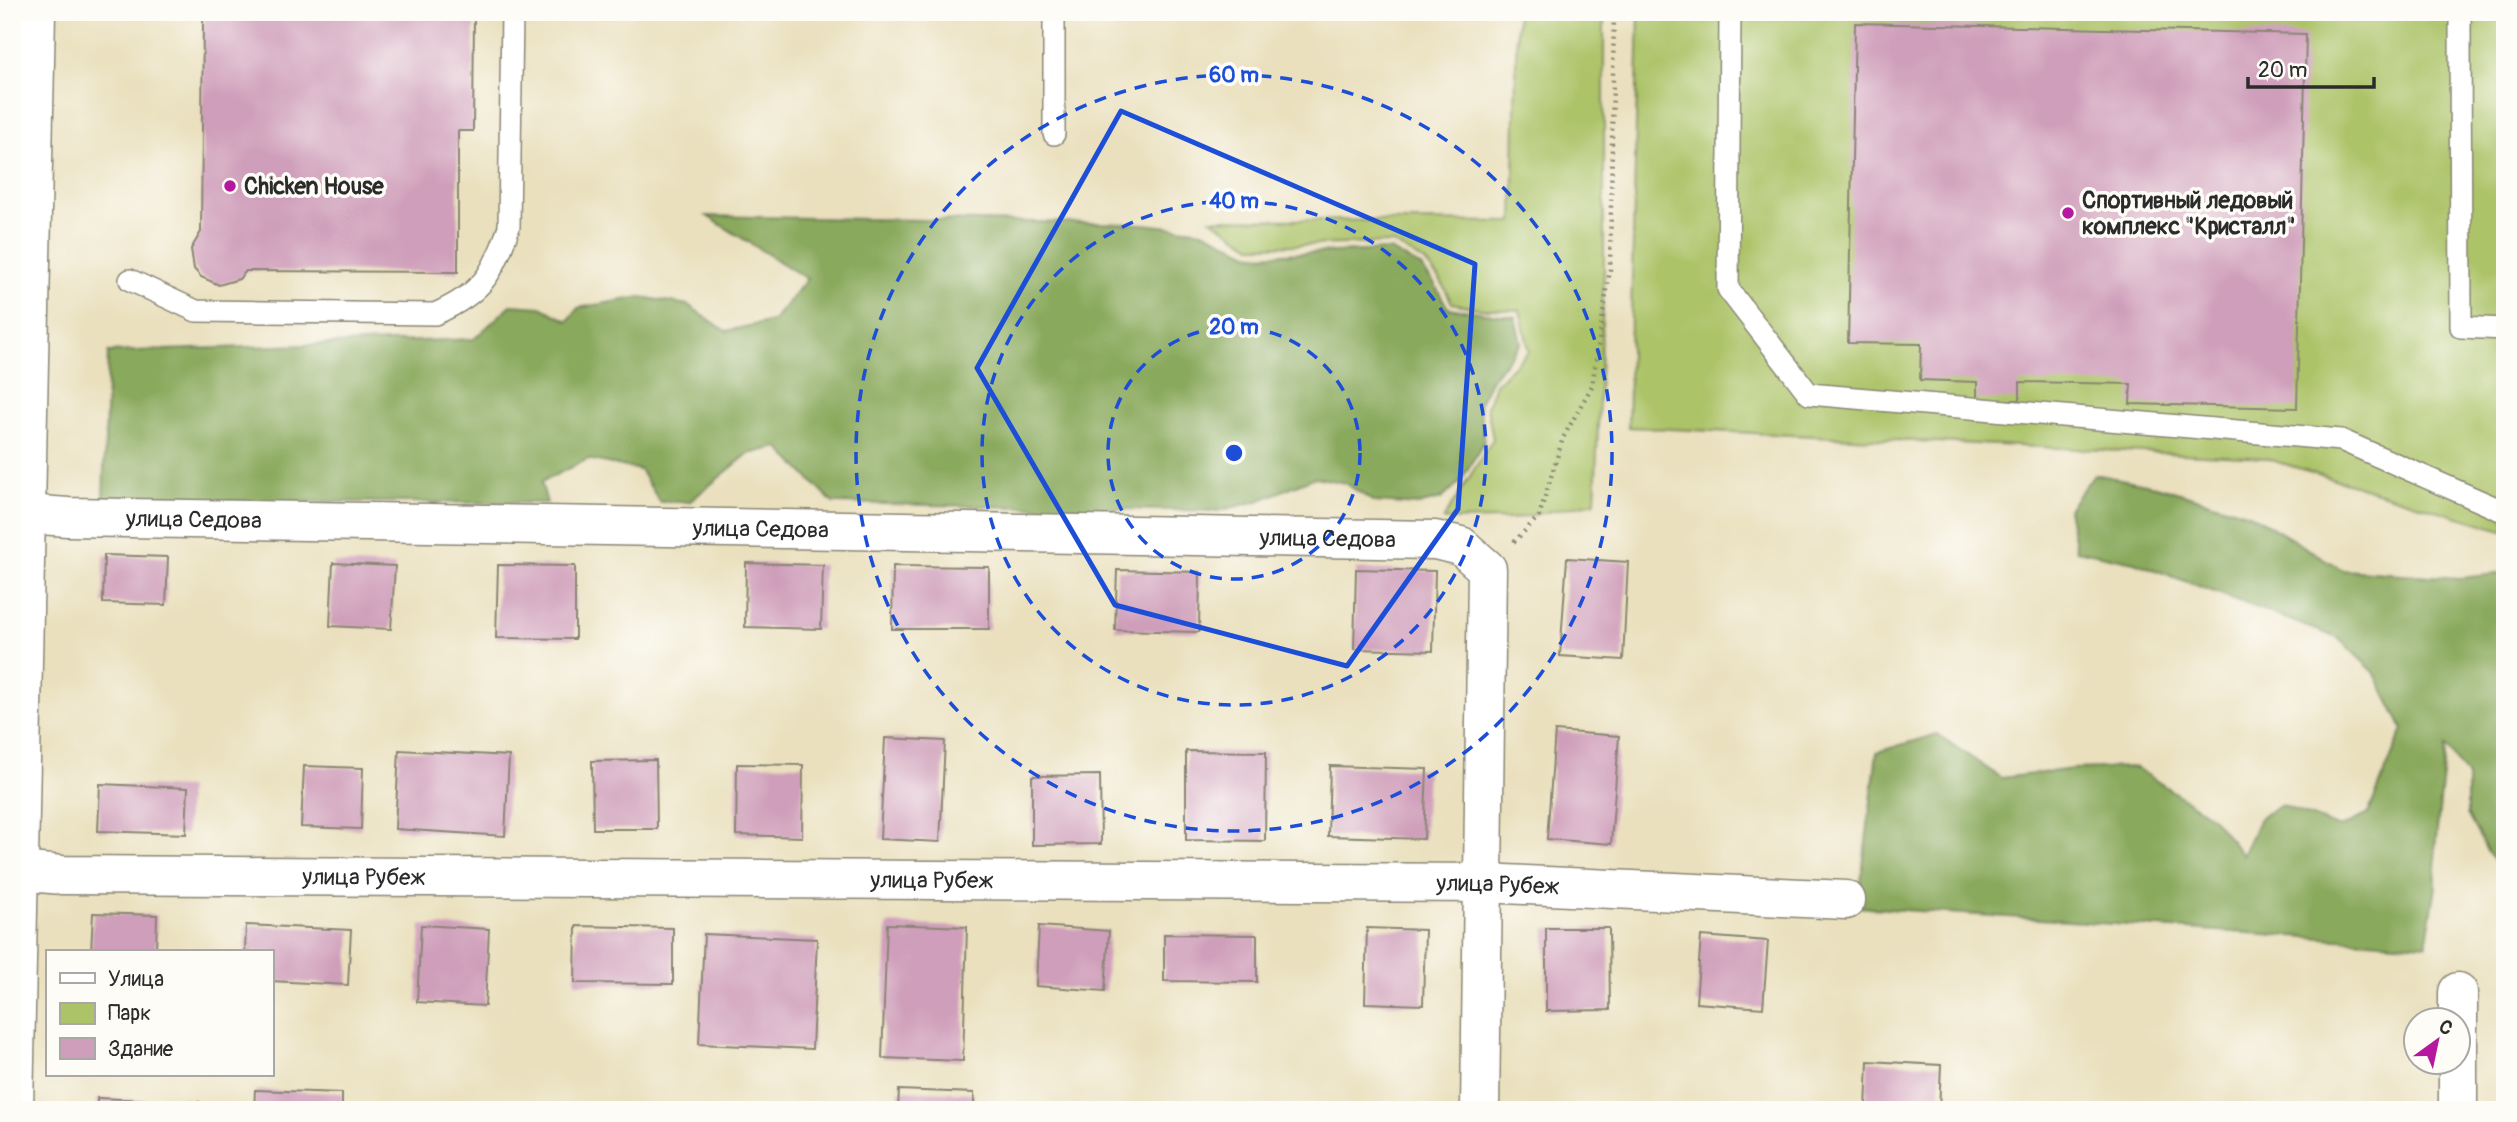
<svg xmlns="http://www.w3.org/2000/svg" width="2517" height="1122" font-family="Pangolin,sans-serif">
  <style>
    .green { fill: #acc368; stroke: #6c774a; stroke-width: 2 }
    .forest { fill: #89a95c; stroke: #5a6a44; stroke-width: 2 }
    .building { fill: #cf9eba }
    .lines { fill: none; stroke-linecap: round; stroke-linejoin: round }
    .service-casing { stroke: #8a8674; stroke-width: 24 }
    .minor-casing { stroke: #8a8674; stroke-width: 41 }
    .secondary-casing { stroke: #8a8674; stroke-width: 41 }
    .path { stroke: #8a8674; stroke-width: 4.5; stroke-dasharray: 2 5; stroke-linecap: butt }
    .service { stroke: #fff; stroke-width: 21 }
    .minor { stroke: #fff; stroke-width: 38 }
    .secondary { stroke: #fff; stroke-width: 38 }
    .marked { fill: none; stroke: #1d4ed8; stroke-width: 5; stroke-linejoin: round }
    .ring { fill: none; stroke: #1d4ed8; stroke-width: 3.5; stroke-dasharray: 12 9 }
    .poi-dot { fill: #b5179e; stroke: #fdfcf7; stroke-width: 2.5 }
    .labels { text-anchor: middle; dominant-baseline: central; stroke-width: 7; stroke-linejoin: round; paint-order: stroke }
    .poi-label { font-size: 23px; font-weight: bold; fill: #2b2b2b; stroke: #fdfcf7; text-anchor: start }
    .street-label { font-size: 23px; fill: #2b2b2b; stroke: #fdfcf7 }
    .centre { fill: #1d4ed8; stroke: #fdfcf7; stroke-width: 3.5 }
    .ring-label { font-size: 21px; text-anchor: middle; font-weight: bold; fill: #1d4ed8; stroke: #fdfcf7; stroke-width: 7; stroke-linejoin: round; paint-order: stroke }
  </style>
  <rect width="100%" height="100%" fill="#fdfcf7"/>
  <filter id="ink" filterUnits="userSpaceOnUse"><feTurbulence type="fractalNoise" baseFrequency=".0143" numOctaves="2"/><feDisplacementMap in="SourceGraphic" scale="14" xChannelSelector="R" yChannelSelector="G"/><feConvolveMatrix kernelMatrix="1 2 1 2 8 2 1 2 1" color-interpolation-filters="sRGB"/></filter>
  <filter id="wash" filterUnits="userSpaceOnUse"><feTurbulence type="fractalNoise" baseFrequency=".00686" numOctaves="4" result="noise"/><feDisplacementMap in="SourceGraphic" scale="28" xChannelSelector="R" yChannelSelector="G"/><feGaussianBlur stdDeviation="1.57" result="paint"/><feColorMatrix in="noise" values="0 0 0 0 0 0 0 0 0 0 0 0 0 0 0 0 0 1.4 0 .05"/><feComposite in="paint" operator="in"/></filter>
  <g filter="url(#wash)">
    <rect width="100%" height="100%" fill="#eae0be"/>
    <path class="green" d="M1517 12H1604V273L1595 502 1513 519 1443 520 1493 439 1487 406 1495 384 1529 351 1520 310 1482 309 1452 303 1441 281 1425 262 1392 243 1252 246 1211 219 1513 222Z
      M1639 12H2505L2502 316 2505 317V531L2265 458 1628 427Z"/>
    <path class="forest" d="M707 216 1144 224 1203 231 1253 255 1390 250 1420 266 1434 283 1448 308 1515 317 1521 343 1490 381 1479 403 1484 442 1460 482 1441 499 1418 505 1374 502 1345 483 1315 477 1258 501 1218 511 833 503 778 447 748 454 689 502H660L640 470 588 459 541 482 547 503 103 500 108 352 474 339 511 305 541 307 568 321 578 308 641 297 688 305 726 331 773 321 807 279Z
      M2094 474 2156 486 2250 514 2343 570 2460 578 2505 573V873L2487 851 2467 814V777L2446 746 2435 849 2436 887 2426 945 1858 907 1877 752 1937 734 2001 778 2073 769 2135 767 2212 817 2242 855 2261 816 2282 805 2340 828 2368 814 2403 729 2374 672 2338 638 2134 562 2076 550 2068 509Z"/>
    <g id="blocks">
      <path class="building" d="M208 12H474L473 131H458V272L246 271 239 279 219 285 201 277 194 269 191 249 201 232 203 21Z
        M1855 23 2306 34 2297 408 2130 404 2131 384 2020 382V400H1977V382L1920 380 1921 344 1848 343Z
        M104 555 168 557 166 605 103 603Z
        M1567 558 1628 562 1623 660 1560 656Z
        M333 563 395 566 391 629 330 626Z
        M746 563 823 565 821 629 745 627Z
        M498 565 575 566V639L496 638Z
        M893 566 989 567V629H892Z
        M1356 569 1435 571 1433 651 1354 649Z
        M1117 570 1200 572 1199 632 1115 630Z
        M1555 731 1619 736 1611 844 1547 839Z
        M885 738 945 741 940 842 880 839Z
        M399 750 509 756 505 836 395 829Z
        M1186 751 1266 752 1265 841 1186 840Z
        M656 760 657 829H593L592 761Z
        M737 764 803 765 802 837 736 835Z
        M304 766 363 768 361 829 301 827Z
        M1330 766 1427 769 1424 839 1328 836Z
        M1100 775 1101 844 1032 845V776Z
        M100 784 188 788 186 834 98 831Z
        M93 913 157 915 156 952H91Z
        M887 924 967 927 963 1061 882 1058Z
        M246 925 351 930 348 985 271 981V952H245Z
        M421 925 489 929 485 1006 417 1002Z
        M576 926 673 928V984L575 983Z
        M1039 926 1109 931 1105 991 1036 986Z
        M1367 928 1425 930 1423 1005 1365 1003Z
        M1546 928H1609L1610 1010 1546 1011Z
        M704 934 817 939 812 1049 699 1044Z
        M1164 934 1257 935V982L1164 981Z
        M1701 936 1768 941 1763 1008 1696 1003Z
        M1868 1061 1941 1065 1939 1110H1866Z
        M255 1090 342 1093V1110H254Z
        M899 1090 974 1093V1110H898Z
        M97 1098 200 1102V1110H97Z"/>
    </g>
  </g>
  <g filter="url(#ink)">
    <use href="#blocks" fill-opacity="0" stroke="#8a8674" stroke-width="2"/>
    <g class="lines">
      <g class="service-casing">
        <path id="service" d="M1730 12 1728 289 1809 394 2341 440 2505 512
          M2460 12 2461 327 2505 329
          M1054 134V12
          M130 280 196 311 435 314C482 293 493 275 509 227L512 12"/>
      </g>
      <g class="minor-casing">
        <g id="minor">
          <path id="s1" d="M26 514 68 517 1435 540 1461 546 1487 569 1480 1110"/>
          <path id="s2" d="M18 871 62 875 1483 883 1846 900"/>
          <path d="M2458 1110V992"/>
        </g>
      </g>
      <g class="secondary-casing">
        <path id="secondary" d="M14 1110 36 12"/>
      </g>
      <path class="path" d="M1514 542 1539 516 1563 438 1592 386 1610 269 1614 12"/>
      <use href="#service" class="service"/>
      <use href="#minor" class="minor"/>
      <use href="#secondary" class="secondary"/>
    </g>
  </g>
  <path class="marked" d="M1121 111 1475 264 1458 509 1347 666 1115 605 977 368Z"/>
  <g class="ring">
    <circle cx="1234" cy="453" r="126"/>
    <circle cx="1234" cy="453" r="252"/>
    <circle cx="1234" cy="453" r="378"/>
  </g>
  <g class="poi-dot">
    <circle cx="230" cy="186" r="7"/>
    <circle cx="2068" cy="213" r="7"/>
  </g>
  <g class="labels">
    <g class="poi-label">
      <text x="244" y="186">Chicken House</text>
      <text x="2082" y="200">Спортивный ледовый<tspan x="2082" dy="26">комплекс "Кристалл"</tspan></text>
    </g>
    <g class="street-label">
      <text stroke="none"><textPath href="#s1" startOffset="168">улица Седова</textPath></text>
      <text stroke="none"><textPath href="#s1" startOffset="735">улица Седова</textPath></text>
      <text stroke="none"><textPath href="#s1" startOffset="1302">улица Седова</textPath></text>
      <text stroke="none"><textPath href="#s2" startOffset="346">улица Рубеж</textPath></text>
      <text stroke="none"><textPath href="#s2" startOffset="914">улица Рубеж</textPath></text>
      <text stroke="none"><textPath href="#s2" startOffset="1480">улица Рубеж</textPath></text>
    </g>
  </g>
  <circle cx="1234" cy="453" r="10" class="centre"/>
  <g class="ring-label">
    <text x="1234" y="82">60 m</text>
    <text x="1234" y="208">40 m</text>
    <text x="1234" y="334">20 m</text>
  </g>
  <rect width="2517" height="1122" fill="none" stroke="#fdfcf7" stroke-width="42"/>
  <rect x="46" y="950" width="228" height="126" fill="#fdfcf7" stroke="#a9a8a5" stroke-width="2"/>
  <rect x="60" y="973" width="35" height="10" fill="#ffffff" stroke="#a9a8a5" stroke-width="2"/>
  <text x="108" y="986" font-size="21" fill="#2b2b2b">Улица</text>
  <rect x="60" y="1003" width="35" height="21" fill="#acc368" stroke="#a9a8a5" stroke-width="2"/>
  <text x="108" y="1020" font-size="21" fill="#2b2b2b">Парк</text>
  <rect x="60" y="1038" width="35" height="21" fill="#cf9eba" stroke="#a9a8a5" stroke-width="2"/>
  <text x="108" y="1056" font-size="21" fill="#2b2b2b">Здание</text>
  <g transform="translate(2437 1041) rotate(33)"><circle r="33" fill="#fdfcf7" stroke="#a9a8a5" stroke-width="2"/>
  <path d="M0-5L12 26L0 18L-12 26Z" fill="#b5179e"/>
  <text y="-10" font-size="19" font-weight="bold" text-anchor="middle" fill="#2b2b2b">С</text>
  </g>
  <path d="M2248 77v10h126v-10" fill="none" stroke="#2b2b2b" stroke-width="3.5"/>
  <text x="2258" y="77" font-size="21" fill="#2b2b2b" stroke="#fdfcf7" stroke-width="5" paint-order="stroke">20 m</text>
</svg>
